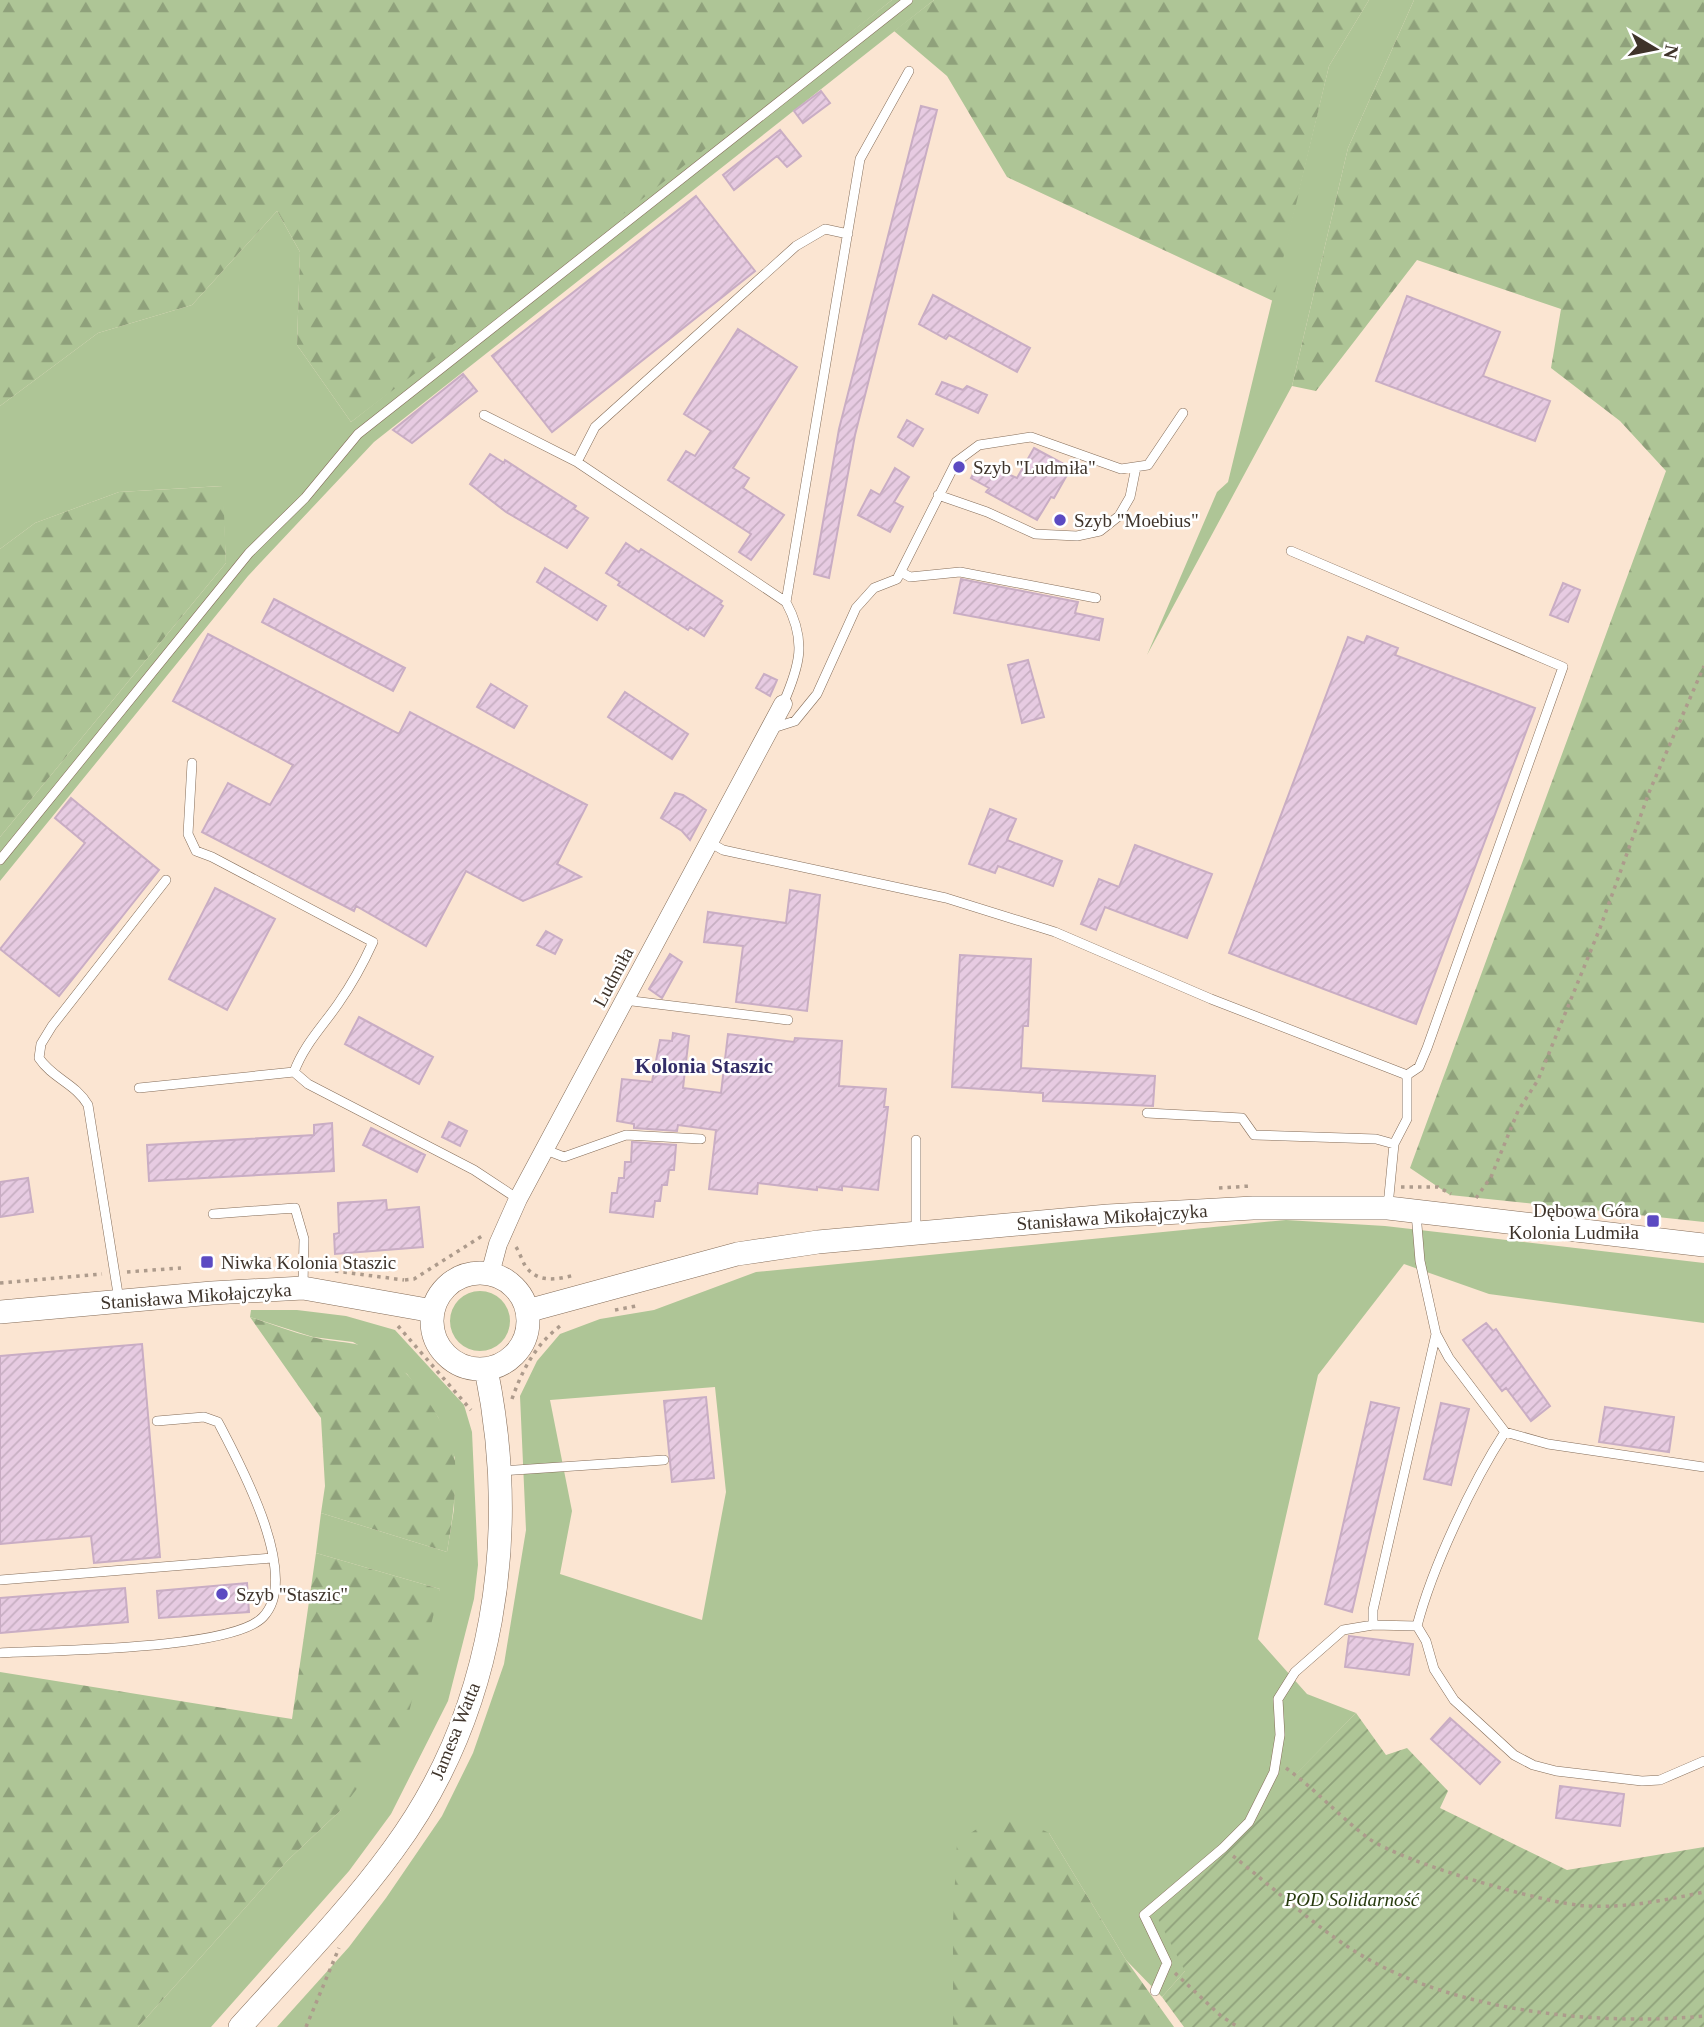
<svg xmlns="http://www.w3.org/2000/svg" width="1704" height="2027" font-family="Georgia,serif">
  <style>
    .grass { fill: #aec596; fill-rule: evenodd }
    .forest { fill: url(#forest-firs) }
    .garden { fill: url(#garden-furrows) }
    .building { fill: url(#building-hatch); stroke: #c9adc4; stroke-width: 2 }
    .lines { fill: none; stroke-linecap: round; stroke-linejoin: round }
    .service-casing { stroke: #846c58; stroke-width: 10 }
    .minor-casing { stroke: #846c58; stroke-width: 19 }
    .tertiary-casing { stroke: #846c58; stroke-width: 24 }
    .path { stroke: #ad9b8c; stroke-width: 3.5; stroke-dasharray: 3.5 5; stroke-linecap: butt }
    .service { stroke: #fff; stroke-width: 9 }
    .minor { stroke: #fff; stroke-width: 18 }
    .tertiary { stroke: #fff; stroke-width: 23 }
    .poi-dot { fill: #5b4ac2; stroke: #fff; stroke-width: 2.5 }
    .labels { text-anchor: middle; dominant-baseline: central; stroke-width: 5; stroke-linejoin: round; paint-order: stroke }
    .poi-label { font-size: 19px; fill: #3e332a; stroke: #fff; text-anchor: start }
    .street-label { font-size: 19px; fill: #3e332a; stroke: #fff }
    .park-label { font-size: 19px; font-style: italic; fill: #273a0e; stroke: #fff }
    .neighbourhood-label { font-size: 21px; font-weight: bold; fill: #322c67; stroke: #fff }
  </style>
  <defs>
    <pattern id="forest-firs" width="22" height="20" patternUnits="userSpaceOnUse" patternTransform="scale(1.75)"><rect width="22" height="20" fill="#aec596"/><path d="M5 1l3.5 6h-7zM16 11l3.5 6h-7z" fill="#8fa17b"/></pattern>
    <pattern id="garden-furrows" width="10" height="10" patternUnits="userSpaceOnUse" patternTransform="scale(1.75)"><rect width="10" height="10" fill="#aec596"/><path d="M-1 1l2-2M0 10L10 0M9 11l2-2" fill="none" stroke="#8fa17b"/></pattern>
    <pattern id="building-hatch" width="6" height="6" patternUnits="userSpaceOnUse" patternTransform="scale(1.75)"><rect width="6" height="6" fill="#e7cbe2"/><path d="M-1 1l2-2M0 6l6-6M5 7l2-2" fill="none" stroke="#c7afc2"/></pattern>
  </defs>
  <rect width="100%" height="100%" fill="#fbe5d2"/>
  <path class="grass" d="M892 0H934L374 442 248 576 0 881V837L226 563 222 486 119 492 35 523 0 549V406L98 333 192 305 277 211 300 252 297 345 351 422Z
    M1369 0H1414L1348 148 1292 386 1147 655 1217 492 1228 482 1329 66Z
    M1286 1220 1385 1226 1704 1263V1323L1489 1294 1404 1264 1318 1375 1258 1639 1307 1694 1356 1713 1295 1775 1185 1971 1162 1997 1126 1960 1049 1833 953 1921V2027H277L349 1947 386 1898 442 1816 473 1753 504 1664 526 1530 520 1396 537 1361 560 1334 600 1319 654 1310 756 1272ZM715 1387 726 1492 702 1620 560 1574 572 1511 550 1400Z
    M450 1321a30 30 0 1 1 60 0a30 30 0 1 1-60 0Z
    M251 1310H297L346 1316 395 1330 464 1405 472 1432 478 1565 474 1599 448 1701 391 1814 349 1871 211 2027H138L288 1860 340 1811 440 1589 316 1553 321 1513 447 1552 454 1509 455 1458 438 1417 407 1374 353 1342 313 1337 250 1317Z"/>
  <path class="forest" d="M0 0H892L588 242 351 422 297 345 300 252 277 211 192 305 98 333 0 406Z
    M934 0H1369L1329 66 1273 301 1007 177 947 76 894 31Z
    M1414 0H1704V1222L1450 1195 1410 1168 1666 471 1620 421 1551 368 1561 309 1417 260 1316 391 1292 386 1348 148Z
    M223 486 226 563 0 837V549L35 523 119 492Z
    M250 1317C271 1324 291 1332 312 1337 336 1343 363 1341 385 1355 411 1371 453 1430 455 1461 457 1491 452 1522 447 1552L321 1513 325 1486 321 1418Z
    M316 1553 440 1589 406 1724 340 1811 288 1860 138 2027H0V1672L292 1719Z
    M1004 1811 1049 1833 1126 1960 1174 2027H953V1921L957 1842Z"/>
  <path class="garden" d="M1356 1713 1386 1755 1407 1748 1448 1791 1440 1808 1567 1870 1704 1847V2027H1184L1162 1997 1185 1971 1156 1915Z"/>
  <path class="building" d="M821 91 830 103 803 123 794 111Z
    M921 106 937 110 855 435 829 578 814 574 839 429Z
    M780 130 801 156 787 167 777 156 734 190 723 175Z
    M696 196 755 271 552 432 492 356Z
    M933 295 1030 348 1017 372 949 335 946 339 919 324Z
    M1407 296 1500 332 1483 376 1550 401 1535 441 1376 381Z
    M738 329 797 367 733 468 749 478 743 488 784 515 751 560 739 552 751 534 668 480 686 451 695 456 711 431 684 414Z
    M463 374 477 391 412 443 393 430Z
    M942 382 963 390 967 386 987 395 978 413 936 394Z
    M907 420 923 429 913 446 898 437Z
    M1034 448 1071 468 1054 498 1051 497 1037 520 986 492 989 488 971 478 979 462 1017 478Z
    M490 454 504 463 505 460 576 506 574 509 588 518 567 548 506 512 470 484Z
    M895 468 909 477 894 502 903 507 890 532 858 515 871 490 880 495Z
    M626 543 639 552 641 549 722 601 720 604 723 606 704 636 690 627 688 630 618 585 620 582 606 573Z
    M545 568 606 606 597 620 537 582Z
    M961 579 1078 602 1075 613 1103 619 1099 640 954 613Z
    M1563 583 1580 590 1568 622 1550 615Z
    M274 599 405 668 393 691 262 622Z
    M208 634 399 734 410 712 587 805 557 864 581 877 523 901 466 871 426 946 356 906 354 911 202 832 228 783 270 805 293 765 173 701Z
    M1367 636 1398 648 1395 655 1535 708 1416 1024 1229 953 1348 637 1364 643Z
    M1028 660 1044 717 1022 723 1008 665Z
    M764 674 777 680 770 696 756 688Z
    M491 684 527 706 514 728 477 707Z
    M625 692 688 734 672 759 608 717Z
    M675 793 683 795 706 810 690 840 682 831 661 818Z
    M71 798 159 870 59 996 0 949 85 843 55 818Z
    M990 809 1016 819 1007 840 1062 861 1053 886 998 866 995 873 969 864Z
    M1135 845 1212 874 1187 938 1105 907 1096 930 1081 924 1099 879 1119 887Z
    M215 888 275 919 227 1010 169 979Z
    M790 890 820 895 807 1011 736 1002 743 946 704 942 708 912 786 923Z
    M546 931 562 940 555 954 537 945Z
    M670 954 682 962 662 998 649 989Z
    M960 955 1031 959 1028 1026H1023L1021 1068 1155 1076 1153 1106 1043 1101V1093L952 1087Z
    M359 1017 433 1057 419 1084 345 1044Z
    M673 1033 689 1036 683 1088 721 1093 728 1034 794 1042 795 1038 842 1041 839 1086 886 1089 884 1107H888L878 1190 842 1186V1190L817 1187V1190L758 1183 757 1194 709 1189 716 1130 678 1125 677 1131 634 1128V1124L617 1121 622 1079 652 1082 660 1040 672 1041Z
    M449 1122 467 1131 460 1146 442 1137Z
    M332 1123 334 1171 149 1181 147 1145 314 1135V1125Z
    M371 1128 425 1155 417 1172 363 1145Z
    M632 1142 676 1145 674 1170H669L667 1185H662L660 1201H655L653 1217 610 1212 612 1193H617L619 1178H624L625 1162H631Z
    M28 1178 33 1212 0 1217V1182Z
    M386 1200 387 1210 419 1207 423 1247 335 1254 334 1234 339 1233 338 1203Z
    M1486 1323 1493 1331 1496 1329 1550 1406 1531 1421 1506 1388 1502 1391 1463 1340Z
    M142 1344 160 1557 94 1563 91 1536 0 1544V1356Z
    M706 1397 714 1478 672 1482 664 1401Z
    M1371 1402 1399 1408 1352 1612 1325 1604Z
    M1441 1403 1469 1409 1451 1485 1424 1479Z
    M1605 1407 1674 1417 1669 1452 1599 1442Z
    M247 1583 249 1612 159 1618 157 1591Z
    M125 1588 128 1622 0 1633V1598Z
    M1349 1636 1413 1644 1409 1675 1345 1667Z
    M1450 1718 1500 1762 1480 1784 1431 1739Z
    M1560 1786 1624 1794 1620 1826 1556 1818Z"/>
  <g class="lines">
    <g class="service-casing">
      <path id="service" d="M484 415 577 462 786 602C807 641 800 665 783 704
        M577 462 595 427 796 246 825 229 848 234
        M938 495 987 512 1035 534 1077 536 1100 531 1119 516 1130 497 1136 467
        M1291 551 1563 667 1427 1048 1419 1067 1407 1075
        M901 572 910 577 960 572 1096 598
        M786 602 860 159 909 71
        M770 729 795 721 817 694 856 608 874 588 897 579 956 462 979 445 1031 437 1121 469 1148 465 1183 413
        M192 763 188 834 196 851 212 857 373 942C363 964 352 984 338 1004 322 1027 304 1045 294 1072L308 1084 474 1170 518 1199
        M709 842 723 850 946 898 1055 932 1211 999 1407 1075V1119L1394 1144 1388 1206
        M0 860 249 553 305 498 358 434 908 0
        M624 1000 788 1020
        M139 1088 294 1072
        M1147 1113 1242 1118 1254 1135 1376 1139 1394 1144
        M916 1140V1231
        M546 1150 564 1157 626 1135 701 1139
        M1416 1213 1420 1261 1436 1334 1449 1358 1505 1432
        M213 1214 295 1208 304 1239 303 1286
        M119 1300 88 1105C76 1084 52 1078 39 1058L41 1044 52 1026 166 880
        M500 1471 664 1460
        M0 1580 272 1558
        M1373 1625V1610L1436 1334
        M1417 1626 1426 1641 1434 1669 1454 1700 1514 1755 1533 1765 1556 1771 1642 1781 1660 1780 1704 1761
        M0 1653C51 1650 232 1650 263 1617 302 1577 239 1462 218 1422L204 1417 157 1421
        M1155 1991 1167 1963 1144 1915 1223 1848 1249 1822 1274 1772 1280 1735 1278 1699 1295 1672 1343 1630 1373 1625 1417 1626C1432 1568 1472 1483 1505 1432L1548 1444 1704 1467"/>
    </g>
    <g class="minor-casing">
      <path id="minor" d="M490 1274 498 1244 518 1199 783 704"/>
    </g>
    <g class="tertiary-casing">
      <path id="tertiary" d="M432 1321a48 48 0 1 1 96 0a48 48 0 1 1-96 0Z
        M527 1311 737 1254 818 1242 1108 1216 1253 1208H1388L1704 1245
        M0 1312 212 1293 303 1288 433 1311
        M240 2027C292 1969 347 1913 393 1850 495 1712 520 1535 486 1369"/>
    </g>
    <path class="path" d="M1401 1187H1438L1451 1194
      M1219 1188 1250 1186
      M1476 1198 1491 1177 1518 1111 1538 1080 1600 928 1650 790 1704 666
      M516 1247C520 1253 522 1261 526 1267 539 1284 558 1279 575 1275
      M242 1260 292 1258
      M335 1271 404 1280
      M127 1272 181 1268
      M405 1280 414 1279 482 1236
      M0 1283 102 1274
      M615 1310 636 1306
      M398 1326 471 1410
      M512 1399C522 1370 537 1342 563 1324
      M1286 1768C1315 1789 1339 1816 1368 1838 1401 1862 1545 1904 1587 1906 1628 1908 1665 1900 1704 1892
      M1233 1856C1274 1888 1324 1935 1368 1959 1461 2012 1599 2026 1704 2016
      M1175 1973 1221 2016 1238 2027
      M306 2027 339 1948"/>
    <use href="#service" class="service"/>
    <use href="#minor" class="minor"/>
    <use href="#tertiary" class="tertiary"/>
  </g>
  <g class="poi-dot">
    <circle cx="959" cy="467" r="7"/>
    <circle cx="1060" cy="520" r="7"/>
    <rect x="1646" y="1214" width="14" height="14" rx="3.5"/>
    <rect x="200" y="1255" width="14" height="14" rx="3.5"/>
    <circle cx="222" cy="1594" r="7"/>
  </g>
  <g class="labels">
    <g class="poi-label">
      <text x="973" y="467">Szyb "Ludmiła"</text>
      <text x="1074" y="520">Szyb "Moebius"</text>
      <text x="1639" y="1210" text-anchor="end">Dębowa Góra<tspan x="1639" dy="22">Kolonia Ludmiła</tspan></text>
      <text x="221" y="1262">Niwka Kolonia Staszic</text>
      <text x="236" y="1594">Szyb "Staszic"</text>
    </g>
    <g class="street-label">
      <text transform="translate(613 977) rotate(-62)">Ludmiła</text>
      <text transform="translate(1112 1217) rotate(-4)">Stanisława Mikołajczyka</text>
      <text transform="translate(196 1296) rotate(-4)">Stanisława Mikołajczyka</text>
      <text transform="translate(455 1731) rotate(-68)">Jamesa Watta</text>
    </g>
    <g class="park-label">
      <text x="1352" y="1899">POD Solidarność</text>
    </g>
    <g class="neighbourhood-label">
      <text x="704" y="1066">Kolonia Staszic</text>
    </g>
  </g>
  <g transform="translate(1655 49) rotate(100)" stroke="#ffffff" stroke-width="5" paint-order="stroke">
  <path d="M0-5L12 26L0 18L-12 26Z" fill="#3e332a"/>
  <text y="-10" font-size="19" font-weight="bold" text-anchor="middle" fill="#3e332a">N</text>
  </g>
</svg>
